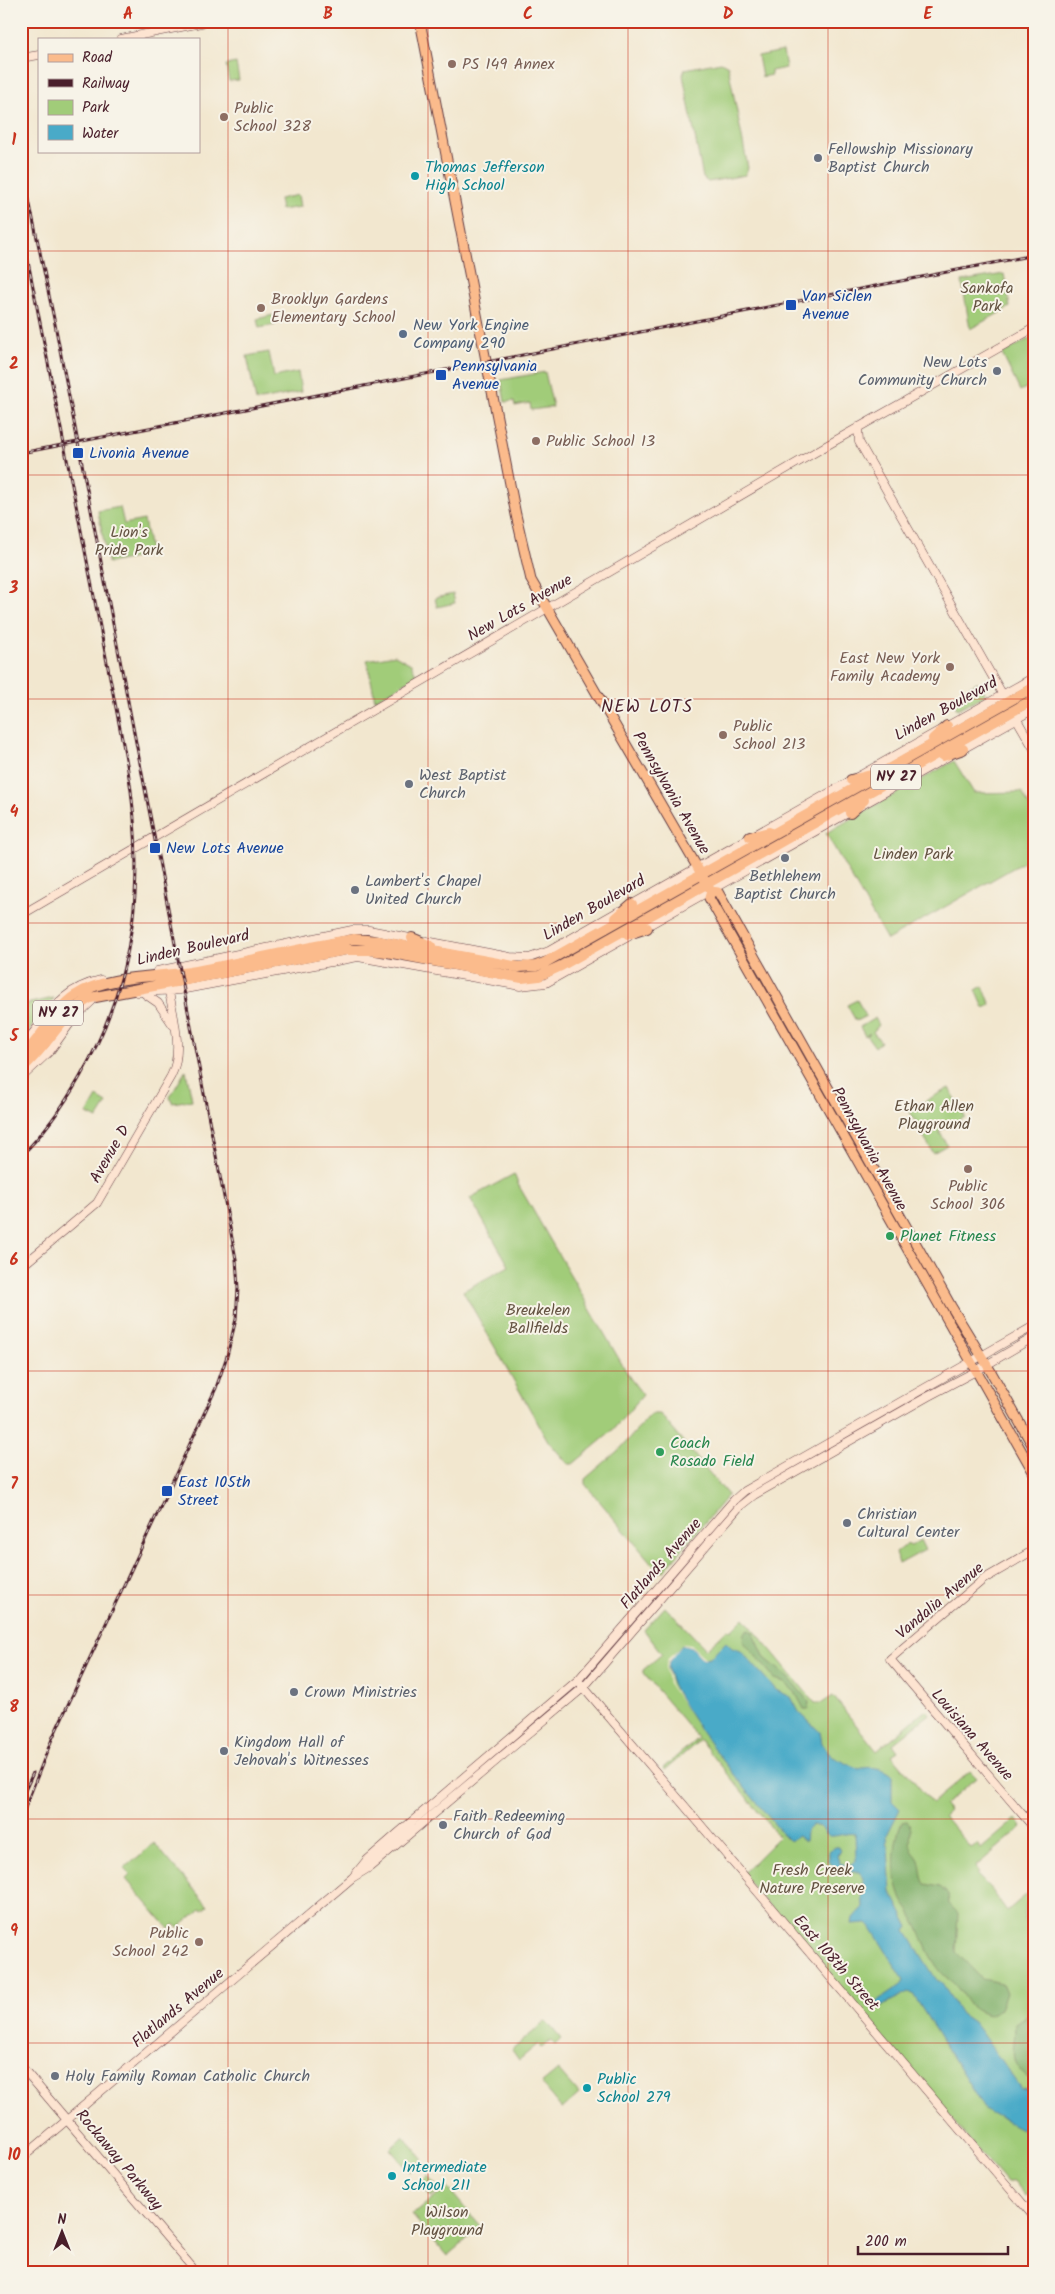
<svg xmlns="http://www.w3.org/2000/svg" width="1055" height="2294" font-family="Kalam,sans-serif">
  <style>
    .green { fill: #a1cc79; stroke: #767652 }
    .forest { fill: #80b069; stroke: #65684a }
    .water { fill: #49aac8; stroke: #4a647a }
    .pier { fill: #f2e7cf }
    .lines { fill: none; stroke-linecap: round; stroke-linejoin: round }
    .secondary-casing { stroke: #633d44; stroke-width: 9 }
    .primary-casing { stroke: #633d44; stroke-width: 11 }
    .highway-casing { stroke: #633d44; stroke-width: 12 }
    .secondary { stroke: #fde4d1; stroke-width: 8 }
    .primary { stroke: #fbbb8c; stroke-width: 9 }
    .highway { stroke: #fbbb8c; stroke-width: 10 }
    .rail-casing { stroke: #4a1f2b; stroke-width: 3 }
    .rail { stroke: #f7f3e8; stroke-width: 1; stroke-dasharray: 4; stroke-linecap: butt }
    .grid { fill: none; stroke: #c8321e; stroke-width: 1; stroke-opacity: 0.55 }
    .education-dot { fill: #8d6e63; stroke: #f7f3e8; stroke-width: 2 }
    .worship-dot { fill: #6b7280; stroke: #f7f3e8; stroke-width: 2 }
    .culture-dot { fill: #0f9aa8; stroke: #f7f3e8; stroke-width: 2 }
    .transit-dot { fill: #1a4fb4; stroke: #f7f3e8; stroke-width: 2 }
    .service-dot { fill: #5c6f8a; stroke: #f7f3e8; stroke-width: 2 }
    .leisure-dot { fill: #2e9e5b; stroke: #f7f3e8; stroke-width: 2 }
    .labels { text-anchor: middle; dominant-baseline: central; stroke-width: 4; stroke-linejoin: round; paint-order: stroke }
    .shield { fill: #f7f3e8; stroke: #7e5f64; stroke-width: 1 }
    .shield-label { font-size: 15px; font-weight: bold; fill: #4a1f2b }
    .education-label { font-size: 16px; fill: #785e54; stroke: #f7f3e8; text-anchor: start }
    .worship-label { font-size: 16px; fill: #5b616d; stroke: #f7f3e8; text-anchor: start }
    .culture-label { font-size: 16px; fill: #0d838f; stroke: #f7f3e8; text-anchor: start }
    .park-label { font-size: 16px; fill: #645342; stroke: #f7f3e8 }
    .transit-label { font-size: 16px; fill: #164399; stroke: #f7f3e8; text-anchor: start }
    .service-label { font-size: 16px; fill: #4e5e75; stroke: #f7f3e8; text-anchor: start }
    .street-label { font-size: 16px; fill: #4a1f2b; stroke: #f7f3e8 }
    .leisure-label { font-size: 16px; fill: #27864d; stroke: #f7f3e8; text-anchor: start }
    .neighbourhood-label { font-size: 18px; letter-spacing: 1px; fill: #4a1f2b; stroke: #f7f3e8 }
    .neatline { fill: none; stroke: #c8321e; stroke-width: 2 }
    .grid-label { font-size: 16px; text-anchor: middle; font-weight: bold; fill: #c8321e }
  </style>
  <rect width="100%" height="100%" fill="#f7f3e8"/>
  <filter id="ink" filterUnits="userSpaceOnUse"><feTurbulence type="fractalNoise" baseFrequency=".02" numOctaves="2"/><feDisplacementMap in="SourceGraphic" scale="10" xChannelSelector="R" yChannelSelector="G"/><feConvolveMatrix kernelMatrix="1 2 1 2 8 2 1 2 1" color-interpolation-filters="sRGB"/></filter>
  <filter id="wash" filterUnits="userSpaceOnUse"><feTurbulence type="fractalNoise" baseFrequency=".0096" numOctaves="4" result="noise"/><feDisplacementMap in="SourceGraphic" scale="20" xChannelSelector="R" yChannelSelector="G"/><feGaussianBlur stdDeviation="1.12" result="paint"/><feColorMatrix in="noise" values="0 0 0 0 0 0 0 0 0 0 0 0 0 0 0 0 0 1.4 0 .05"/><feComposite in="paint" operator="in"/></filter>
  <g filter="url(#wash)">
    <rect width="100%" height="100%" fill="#f2e7cf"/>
    <path class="green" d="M783 51 786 68 771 71V75L762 77 758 56Z
      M721 62 728 66 748 168 745 175 708 182 703 178 683 75 685 69Z
      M236 63 239 80 229 81 226 65Z
      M298 195 300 207 281 210 279 199Z
      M1004 274 1010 307 970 329 962 281Z
      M273 315 275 325 259 328 257 319Z
      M1034 336V384L1020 391 1002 354Z
      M269 352 274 377 298 372 301 392 256 401 247 356Z
      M545 372 553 407 531 410 530 403 515 406 514 401 505 402 501 380Z
      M120 507 124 524 144 520 151 555 108 563 98 511Z
      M453 594 455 603 437 607 435 598Z
      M395 655 411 664 417 676 375 700 367 660Z
      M977 682 981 684 985 693 984 696 957 709 951 697Z
      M954 761 974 793 1022 792 1034 815V856L887 940 826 833Z
      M983 986 991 1005 984 1008 976 990Z
      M54 998 25 1036 21 1039V1005Z
      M857 1000 866 1016 856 1021 847 1005Z
      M875 1018 879 1025 873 1032 881 1042 875 1047 867 1036 870 1033 865 1036 860 1027Z
      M186 1070 192 1100 172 1103 170 1097Z
      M949 1088 965 1117 939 1131 947 1145 933 1153 909 1110Z
      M97 1097 107 1103 97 1119 87 1114Z
      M514 1174 519 1186 630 1378 643 1395 610 1433 573 1464H568L548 1441 463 1291 509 1266 470 1198Z
      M651 1414H660L728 1495 664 1571 659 1572 585 1484V1479L621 1448Z
      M920 1540 925 1550 899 1564 896 1553 907 1544 911 1546Z
      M665 1607 706 1649 728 1629 731 1631 744 1618 815 1703H822L833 1696 877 1751 926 1710 930 1714 893 1744 898 1751 892 1755 932 1803 970 1771 977 1778 944 1805 949 1811 944 1816 971 1848 977 1844 981 1849 1016 1819 1022 1827 975 1867 979 1873 977 1875 991 1889 1007 1911 1034 1888V1894L1027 1901 1024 1921 1034 1934V2093L1020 2091 1014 2086 977 2033 969 2023 958 2015 940 1987 932 1981 903 1931 905 1927 887 1892 882 1837 895 1811 887 1803 888 1782 883 1773 853 1770 829 1758 739 1653 724 1650 712 1659 702 1660 686 1648C671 1657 671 1666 674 1682L791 1833 801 1832 812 1823C819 1825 820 1828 826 1831 835 1836 845 1832 855 1830L859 1867 867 1878 868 1903 860 1914 862 1921 874 1919 905 1978 989 2105 1034 2131V2190L1026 2196 1014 2181 1006 2183 742 1874 779 1837 700 1740 665 1770 663 1768 698 1738 643 1673V1670L662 1654 644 1630Z
      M154 1843 208 1906 203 1910 201 1909 178 1928 175 1924 169 1929 126 1879 130 1875 124 1869Z
      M546 2021 561 2039 555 2045 551 2041 541 2047 538 2044 519 2060 512 2050Z
      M558 2070 579 2094 562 2109 541 2084Z
      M403 2136 423 2159 410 2172 390 2149Z
      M428 2176 440 2190 431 2197 420 2183Z
      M447 2187 481 2227 447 2256 412 2215Z"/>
    <path class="forest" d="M748 1630 753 1632 765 1658 789 1678 809 1702 808 1709H804L795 1692 784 1682 775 1679 743 1641 744 1633Z
      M907 1821C915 1829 908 1837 911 1847 912 1853 917 1855 919 1860 922 1869 920 1876 925 1884L940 1887 948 1894 949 1904 958 1913 956 1952 982 1979 1002 1983 1006 1993 1000 2009 988 2015C966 2008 969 2002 956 1986 952 1981 946 1978 942 1973 928 1957 923 1938 914 1919 911 1912 905 1906 902 1900 892 1876 892 1845 902 1822Z
      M1034 1987V2082C1005 2064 1015 2052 1015 2024L1024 2018 1032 2007 1029 1995Z"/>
    <path class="water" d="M726 1642 732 1648 741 1651 776 1690 791 1697 799 1712 820 1732 822 1743 831 1756 859 1769C868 1766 884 1767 892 1775V1801L900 1809 887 1835 891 1892 909 1927 906 1931 936 1979 943 1985 961 2014 973 2022 980 2031 1021 2089 1034 2091V2136L984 2109 913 1994 909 1992 875 2009 865 1997 866 1989 868 1996 875 2003 900 1986 904 1980 870 1926 867 1923 852 1924 853 1918 863 1907 862 1887 864 1878 859 1872 837 1871 829 1861V1852L835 1847H839L841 1851 837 1855 840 1863 850 1866 856 1861 855 1834C846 1832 838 1837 829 1836L820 1827 812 1825 806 1831 805 1842 798 1836 789 1841 785 1837C762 1808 666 1698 668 1667 668 1658 676 1652 682 1645L693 1648 703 1659 710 1658Z"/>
    <path class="pier" d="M683 1644 691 1645 704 1657H707L703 1659 693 1648 682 1645 669 1661 667 1669 670 1684 691 1716 668 1683 666 1669 667 1660Z"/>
  </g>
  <g filter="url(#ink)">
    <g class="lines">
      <g class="secondary-casing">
        <path id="secondary" d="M121 39 211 21
          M21 58 39 55
          M858 427 859 442 1004 697
          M1015 716 1034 749
          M959 751 1034 709
          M629 906 1034 677
          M21 915 824 447 1034 328
          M426 941 510 957 529 958 549 951 619 911
          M157 971 352 930H369L415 939
          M137 992 180 990 358 957 520 986 546 983 949 756
          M145 994 158 1003 173 1025
          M21 1047C49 1017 57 990 101 980
          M21 1078 50 1051 74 1018 92 1001
          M21 1267 97 1203 171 1076C184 1051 173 1014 168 987
          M1034 1550 984 1579 890 1659 1034 1828
          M581 1684 1034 2217
          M353 1877 366 1861 397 1834 578 1680 734 1500 744 1491 1034 1326
          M21 2066 197 2273
          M21 2159 352 1878 370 1867 584 1687 740 1506 754 1495 927 1397 976 1371 1034 1337"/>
      </g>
      <g class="primary-casing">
        <path id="primary" d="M420 21 516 515 531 580 711 891 709 898 1034 1473
          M711 891 718 892 951 1306 990 1370 1034 1448"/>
      </g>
      <g class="highway-casing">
        <path id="highway" d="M933 739 947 726
          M943 756 963 749
          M851 780 871 775
          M850 813 864 800
          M750 837 769 832
          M616 918 632 904
          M628 934 647 928
          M412 938 431 946
          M21 1057C42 1039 53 1010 76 995 103 976 157 977 190 972 245 962 299 948 354 939L378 941 519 967 536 966 544 963 1034 687
          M21 1069C47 1048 61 1014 90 998L346 950H369L387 952 522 978 539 976 561 966 1034 699"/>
      </g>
      <use href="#secondary" class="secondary"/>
      <use href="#primary" class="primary"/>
      <use href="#highway" class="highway"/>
      <g class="rail-casing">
        <path id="rail" d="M21 162 54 319 236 1259 238 1288 236 1319 227 1356 216 1388 52 1739 21 1818
          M21 226 127 764C146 875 137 978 80 1077 64 1105 44 1133 21 1156
          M21 453 1034 255
          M21 1799 33 1773"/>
      </g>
      <use href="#rail" class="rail"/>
    </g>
  </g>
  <path class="grid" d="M228 21V2273M428 21V2273M628 21V2273M828 21V2273M21 251H1034M21 475H1034M21 699H1034M21 923H1034M21 1147H1034M21 1371H1034M21 1595H1034M21 1819H1034M21 2043H1034"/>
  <g class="education-dot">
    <circle cx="452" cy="64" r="5"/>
    <circle cx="224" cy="117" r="5"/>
    <circle cx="261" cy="308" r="5"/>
    <circle cx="536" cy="441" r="5"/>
    <circle cx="950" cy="667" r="5"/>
    <circle cx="723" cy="735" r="5"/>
    <circle cx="968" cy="1169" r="5"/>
    <circle cx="199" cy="1942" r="5"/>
  </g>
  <g class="worship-dot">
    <circle cx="818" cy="158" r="5"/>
    <circle cx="997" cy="371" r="5"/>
    <circle cx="409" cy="784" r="5"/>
    <circle cx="785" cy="858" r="5"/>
    <circle cx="355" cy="890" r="5"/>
    <circle cx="847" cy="1523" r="5"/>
    <circle cx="294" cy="1692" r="5"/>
    <circle cx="224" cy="1751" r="5"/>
    <circle cx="443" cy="1825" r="5"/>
    <circle cx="55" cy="2076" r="5"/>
  </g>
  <g class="culture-dot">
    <circle cx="415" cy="176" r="5"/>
    <circle cx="587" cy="2088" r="5"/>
    <circle cx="392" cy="2176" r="5"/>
  </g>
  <g class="transit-dot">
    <rect x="785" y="299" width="12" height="12" rx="2.5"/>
    <rect x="435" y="369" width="12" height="12" rx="2.5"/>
    <rect x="72" y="447" width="12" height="12" rx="2.5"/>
    <rect x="149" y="842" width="12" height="12" rx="2.5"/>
    <rect x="161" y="1485" width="12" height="12" rx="2.5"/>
  </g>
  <circle class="service-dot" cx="403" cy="334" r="5"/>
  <g class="leisure-dot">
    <circle cx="890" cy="1236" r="5"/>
    <circle cx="660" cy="1452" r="5"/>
  </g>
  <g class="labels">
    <g class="shield">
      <rect x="871" y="764.5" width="50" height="25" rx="4"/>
      <rect x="33" y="1000.5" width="50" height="25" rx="4"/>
    </g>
    <g class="shield-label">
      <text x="896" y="777">NY 27</text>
      <text x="58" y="1013">NY 27</text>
    </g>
    <g class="education-label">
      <text x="462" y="64">PS 149 Annex</text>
      <text x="234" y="108">Public<tspan x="234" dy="18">School 328</tspan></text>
      <text x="271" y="299">Brooklyn Gardens<tspan x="271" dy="18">Elementary School</tspan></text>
      <text x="546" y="441">Public School 13</text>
      <text x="940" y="658" text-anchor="end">East New York<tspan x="940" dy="18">Family Academy</tspan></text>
      <text x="733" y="726">Public<tspan x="733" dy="18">School 213</tspan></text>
      <text x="968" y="1186" text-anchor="middle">Public<tspan x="968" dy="18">School 306</tspan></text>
      <text x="189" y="1933" text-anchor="end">Public<tspan x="189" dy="18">School 242</tspan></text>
    </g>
    <g class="worship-label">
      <text x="828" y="149">Fellowship Missionary<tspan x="828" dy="18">Baptist Church</tspan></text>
      <text x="987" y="362" text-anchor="end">New Lots<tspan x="987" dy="18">Community Church</tspan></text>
      <text x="419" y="775">West Baptist<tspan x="419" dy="18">Church</tspan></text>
      <text x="785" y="876" text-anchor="middle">Bethlehem<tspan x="785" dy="18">Baptist Church</tspan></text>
      <text x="365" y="881">Lambert's Chapel<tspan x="365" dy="18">United Church</tspan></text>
      <text x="857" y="1514">Christian<tspan x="857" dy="18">Cultural Center</tspan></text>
      <text x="304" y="1692">Crown Ministries</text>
      <text x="234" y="1742">Kingdom Hall of<tspan x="234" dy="18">Jehovah's Witnesses</tspan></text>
      <text x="453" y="1816">Faith Redeeming<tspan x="453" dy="18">Church of God</tspan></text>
      <text x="65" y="2076">Holy Family Roman Catholic Church</text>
    </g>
    <g class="culture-label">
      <text x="425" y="167">Thomas Jefferson<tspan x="425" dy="18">High School</tspan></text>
      <text x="597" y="2079">Public<tspan x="597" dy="18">School 279</tspan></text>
      <text x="402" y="2167">Intermediate<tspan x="402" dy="18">School 211</tspan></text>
    </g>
    <g class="park-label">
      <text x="987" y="288">Sankofa<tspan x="987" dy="18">Park</tspan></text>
      <text x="129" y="532">Lion's<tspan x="129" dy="18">Pride Park</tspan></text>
      <text x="913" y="854">Linden Park</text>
      <text x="934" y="1106">Ethan Allen<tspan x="934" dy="18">Playground</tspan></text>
      <text x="538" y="1310">Breukelen<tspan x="538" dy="18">Ballfields</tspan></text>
      <text x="812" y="1870">Fresh Creek<tspan x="812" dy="18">Nature Preserve</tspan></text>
      <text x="447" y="2212">Wilson<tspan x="447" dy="18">Playground</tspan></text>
    </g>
    <g class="transit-label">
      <text x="802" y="296">Van Siclen<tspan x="802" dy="18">Avenue</tspan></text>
      <text x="452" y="366">Pennsylvania<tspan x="452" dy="18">Avenue</tspan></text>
      <text x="89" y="453">Livonia Avenue</text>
      <text x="166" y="848">New Lots Avenue</text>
      <text x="178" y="1482">East 105th<tspan x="178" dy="18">Street</tspan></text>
    </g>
    <g class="service-label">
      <text x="413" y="325">New York Engine<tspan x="413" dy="18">Company 290</tspan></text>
    </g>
    <g class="street-label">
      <text transform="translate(520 608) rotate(-30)">New Lots Avenue</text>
      <text transform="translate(946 709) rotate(-29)">Linden Boulevard</text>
      <text transform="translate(671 793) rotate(60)">Pennsylvania Avenue</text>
      <text transform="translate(594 908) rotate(-30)">Linden Boulevard</text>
      <text transform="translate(193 948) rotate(-13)">Linden Boulevard</text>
      <text transform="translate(869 1149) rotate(61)">Pennsylvania Avenue</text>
      <text transform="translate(110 1154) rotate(-60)">Avenue D</text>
      <text transform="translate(661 1564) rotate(-49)">Flatlands Avenue</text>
      <text transform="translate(940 1601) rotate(-40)">Vandalia Avenue</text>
      <text transform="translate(972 1735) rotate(49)">Louisiana Avenue</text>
      <text transform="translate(836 1963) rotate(49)">East 108th Street</text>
      <text transform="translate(178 2008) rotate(-40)">Flatlands Avenue</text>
      <text transform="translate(119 2160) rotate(50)">Rockaway Parkway</text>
    </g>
    <g class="leisure-label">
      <text x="900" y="1236">Planet Fitness</text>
      <text x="670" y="1443">Coach<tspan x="670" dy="18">Rosado Field</tspan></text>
    </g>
    <g class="neighbourhood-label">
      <text x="647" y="707">NEW LOTS</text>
    </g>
  </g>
  <rect width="1055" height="2294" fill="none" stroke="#f7f3e8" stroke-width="55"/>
  <rect x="38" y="38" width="162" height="115" fill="#f7f3e8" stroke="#b29e9c"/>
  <rect x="48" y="54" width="25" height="8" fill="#fbbb8c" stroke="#b29e9c"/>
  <text x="82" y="62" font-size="15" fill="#4a1f2b">Road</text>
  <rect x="48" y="79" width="25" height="8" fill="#4a1f2b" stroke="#b29e9c"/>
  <text x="82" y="88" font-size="15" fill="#4a1f2b">Railway</text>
  <rect x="48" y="100" width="25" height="15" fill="#a1cc79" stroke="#b29e9c"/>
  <text x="82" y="112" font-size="15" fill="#4a1f2b">Park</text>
  <rect x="48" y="125" width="25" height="15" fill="#49aac8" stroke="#b29e9c"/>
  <text x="82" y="138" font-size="15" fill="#4a1f2b">Water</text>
  <g transform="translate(62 2232)" stroke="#f7f3e8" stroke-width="4" paint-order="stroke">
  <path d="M0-4L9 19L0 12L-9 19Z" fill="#4a1f2b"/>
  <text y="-8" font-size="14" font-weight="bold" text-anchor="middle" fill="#4a1f2b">N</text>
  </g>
  <path d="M858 2246v8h150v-8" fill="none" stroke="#4a1f2b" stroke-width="2.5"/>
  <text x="865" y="2246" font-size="15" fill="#4a1f2b" stroke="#f7f3e8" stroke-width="4" paint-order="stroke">200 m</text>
  <rect x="28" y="28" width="1000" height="2238" class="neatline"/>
  <g class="grid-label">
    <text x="128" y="19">A</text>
    <text x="328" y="19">B</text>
    <text x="528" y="19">C</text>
    <text x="728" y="19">D</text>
    <text x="928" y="19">E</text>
    <text x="14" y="145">1</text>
    <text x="14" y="369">2</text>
    <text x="14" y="593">3</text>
    <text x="14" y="817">4</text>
    <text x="14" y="1041">5</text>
    <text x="14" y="1265">6</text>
    <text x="14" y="1489">7</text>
    <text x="14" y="1712">8</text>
    <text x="14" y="1936">9</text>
    <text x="14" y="2160">10</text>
  </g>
</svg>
